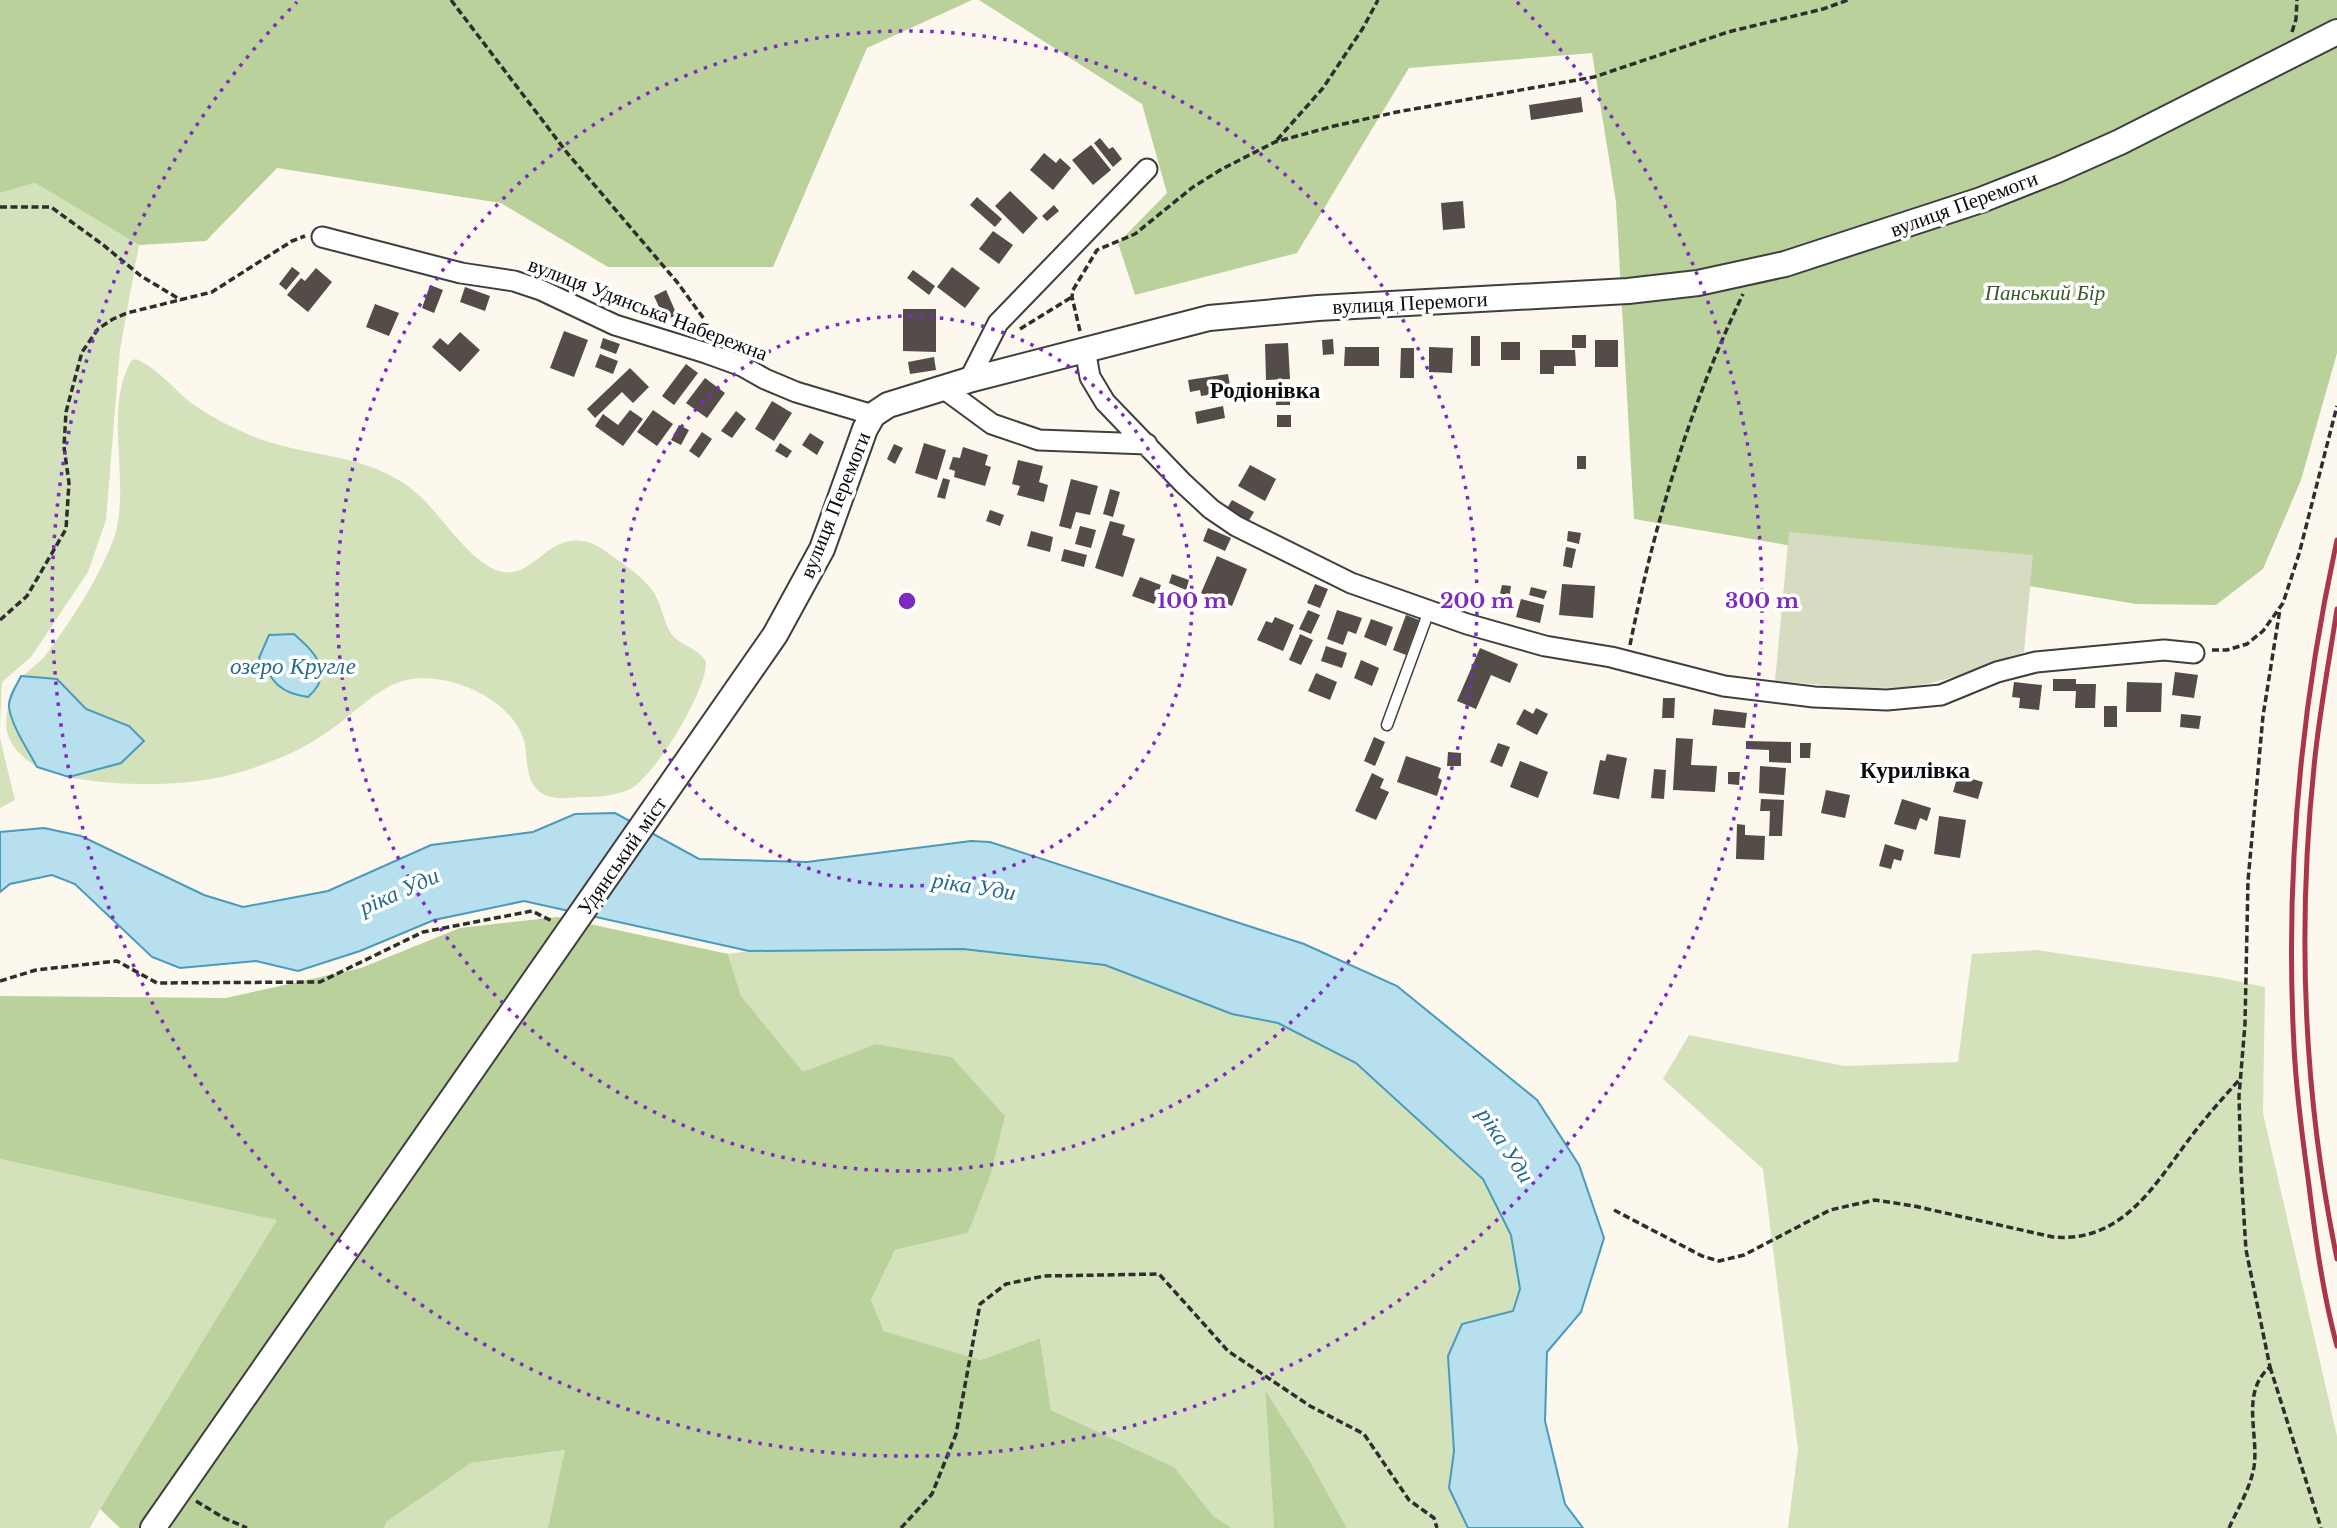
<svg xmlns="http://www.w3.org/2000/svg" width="2337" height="1528" font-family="'Libre Baskerville',serif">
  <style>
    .green { fill: #d4e2bb }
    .forest { fill: #bad19c }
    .cemetery { fill: #d6dbc1 }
    .water { fill: #b8dfed; stroke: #499abb; stroke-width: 2 }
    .building { fill: #534c49 }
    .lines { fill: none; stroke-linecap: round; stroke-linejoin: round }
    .service-casing { stroke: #3f3f3f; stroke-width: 13 }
    .minor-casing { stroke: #3f3f3f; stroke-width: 23 }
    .tertiary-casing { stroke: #3f3f3f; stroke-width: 28 }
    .path { stroke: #2e2e2e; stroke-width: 3.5; stroke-dasharray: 7 3.5; stroke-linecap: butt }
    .service { stroke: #fff; stroke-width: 10 }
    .minor { stroke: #fff; stroke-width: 19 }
    .tertiary { stroke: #fff; stroke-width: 24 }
    .rail { stroke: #a93749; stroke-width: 5 }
    .ring { fill: none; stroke: #7b2cbf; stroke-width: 3.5; stroke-dasharray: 3.5 7 }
    .labels { text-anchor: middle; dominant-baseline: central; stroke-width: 7; stroke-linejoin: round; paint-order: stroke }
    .street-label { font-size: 21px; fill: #0c0c0c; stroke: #fff }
    .park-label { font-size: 21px; font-style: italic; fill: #365a25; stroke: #fff }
    .neighbourhood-label { font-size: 23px; font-weight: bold; fill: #0c0c0c; stroke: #fff }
    .water-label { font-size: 23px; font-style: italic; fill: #266b8c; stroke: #fff }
    .centre { fill: #7b2cbf; stroke: #fff; stroke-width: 3.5 }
    .ring-label { font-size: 21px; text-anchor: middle; font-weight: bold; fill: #7b2cbf; stroke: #fff; stroke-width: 7; stroke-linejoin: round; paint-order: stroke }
  </style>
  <rect width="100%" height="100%" fill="#fcf8ed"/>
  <path class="green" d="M35 183 139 245 120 349 106 520 88 572 31 657 2 682 0 728V193Z
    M136 359C159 369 174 390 194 405 210 416 227 425 245 433 299 458 353 450 405 484 437 506 455 545 488 566 529 591 542 535 582 541 594 542 605 551 615 558 629 568 644 578 654 593 662 605 663 620 670 632 679 646 698 647 706 662 707 691 657 772 632 788 617 796 598 797 581 797 569 798 554 800 543 794 522 782 530 754 522 735 506 696 446 671 406 680 381 686 361 707 341 722 322 737 302 749 280 758 257 767 235 775 211 779 169 787 76 787 38 767 27 762 15 750 10 740 3 726 7 710 11 695 16 675 36 669 48 652 72 619 95 584 111 546 135 490 101 415 131 361Z
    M0 738 15 800 0 808Z
    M963 949 1105 965 1232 1014 1278 1023 1356 1063 1483 1179 1511 1235 1520 1289 1512 1311 1462 1324 1448 1356 1454 1451 1449 1488 1468 1528H1347L1308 1458 1265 1392 1274 1528H1232L1214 1518 1174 1467 1051 1410 1040 1338 981 1360 884 1331 871 1300 895 1250 968 1233 1005 1116 952 1057 876 1044 803 1073 741 996 728 954 749 951Z
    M2037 950 2217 977 2265 987 2263 1113 2337 1436V1528H1788L1798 1449 1763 1169 1663 1079 1689 1035 1844 1066 1958 1062 1972 954Z
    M0 1159 278 1220 100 1509 90 1528H0Z
    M566 1450 548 1528H384L385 1522 471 1463Z"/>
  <path class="forest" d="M0 0H972L867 48 773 267H608L501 203 277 168 206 241 139 245 35 183 0 193Z
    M979 0H2337V353L2301 480 2263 569 2216 605 2136 604 1634 519 1616 202 1592 53 1409 68 1297 253 1135 295 1118 243 1167 193 1142 104Z
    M557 917 728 954 741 996 803 1072 876 1044 952 1057 1005 1116 990 1176 968 1233 895 1250 871 1300 884 1331 981 1360 1040 1338 1051 1410 1174 1467 1214 1517 1232 1528H548L565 1450 471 1463 386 1522 384 1528H120L100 1509 277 1220 0 1159V996L226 998 361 968 460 928Z
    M1265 1390 1308 1458 1347 1528H1274Z"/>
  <path class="cemetery" d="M1789 532 2033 555 2024 652C1990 663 1956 679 1921 685 1874 692 1822 684 1775 681Z"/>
  <path class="water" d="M294 634C314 652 336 672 308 697 279 693 273 682 259 658L269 635Z
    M21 676 57 679 86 709 129 726 144 741 121 763 69 777 37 767C28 750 11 725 9 707 8 697 17 685 21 676Z
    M615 813 699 859 807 862 971 841 990 842 1304 944 1397 986 1537 1100 1579 1165 1604 1238 1581 1312 1547 1352 1545 1421 1565 1504 1583 1528H1468L1449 1488 1454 1451 1448 1356 1462 1324 1513 1311 1520 1289 1511 1235 1483 1179 1356 1063 1278 1023 1232 1014 1105 965 963 949 749 951 524 901 434 920 360 951 298 971 256 961 180 968 152 957 75 884 52 875 10 884 0 892V832L44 828 81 836 204 895 243 907 328 891 431 845 533 832 575 814Z"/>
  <path class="building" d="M1581 97 1583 112 1531 120 1529 105Z
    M1100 138 1109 149 1113 147 1122 159 1113 167 1094 143Z
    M1091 145 1111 170 1093 185 1072 160Z
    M1044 153 1056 163 1060 158 1071 168 1053 190 1030 170Z
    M1010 191 1038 218 1023 234 995 206Z
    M977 197 1002 219 995 227 970 205Z
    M1463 201 1465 228 1443 230 1441 203Z
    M1054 205 1059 211 1047 221 1042 216Z
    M993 231 1013 245 999 264 979 249Z
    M292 267 300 273 286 290 279 284Z
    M952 267 980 288 965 308 937 287Z
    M316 268 332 282 308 312 287 295 301 278 305 281Z
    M913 270 935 286 929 295 907 278Z
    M430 285 443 290 434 313 422 308Z
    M465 287 490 296 485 311 460 302Z
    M666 290 677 315 665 320 654 296Z
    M375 304 399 313 389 336 366 327Z
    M903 309H936V352L903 351Z
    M564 331 588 340 574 377 550 368Z
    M460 332 480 350 460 372 432 347 440 338 448 345Z
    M1572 335H1586V348H1572Z
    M1471 336H1480V366H1471Z
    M603 338 620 344 616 354 600 348Z
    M1333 339 1334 354 1323 355 1322 340Z
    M1595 340H1618V367H1595Z
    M1501 342H1520V360H1501Z
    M1288 343 1290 379 1266 380 1265 344Z
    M1345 347H1379V366H1344Z
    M1429 347 1453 348 1452 373 1429 372Z
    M1401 348H1414V378H1400Z
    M1540 350H1575L1576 366H1554V374H1540Z
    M600 354 618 361 613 374 595 367Z
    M934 357 936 370 910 374 908 362Z
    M686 364 698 373 674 405 662 396Z
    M630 368 649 387 633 403 622 392 595 418 587 409Z
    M1228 374 1231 392 1201 396 1200 390 1190 392 1188 380Z
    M705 378 725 393 707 418 686 403Z
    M1276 393H1290V405H1276Z
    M772 401 792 413 774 441 755 429Z
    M1223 406 1225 418 1197 424 1195 412Z
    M630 410 643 419 623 446 595 426 603 414 618 425Z
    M653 410 673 424 657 446 637 432Z
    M736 411 746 419 732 438 721 431Z
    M1277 415H1291V427H1277Z
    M679 425 689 430 681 445 671 440Z
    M702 432 712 439 699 458 689 451Z
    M810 433 824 442 817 455 802 445Z
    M780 443 792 451 787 458 775 451Z
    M924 443 946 450 937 480 915 473Z
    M894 444 903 448 895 464 887 459Z
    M963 447 988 455 985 465 991 467 985 486 954 477 955 471 949 469 953 457 960 458Z
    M1577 456H1586V469H1577Z
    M1018 460 1043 466 1039 482 1048 485 1044 502 1017 495 1020 486 1012 484Z
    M1250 465 1276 479 1265 501 1238 486Z
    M943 478 950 480 945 499 937 497Z
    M1071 479 1098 486 1090 515 1076 512 1071 529 1059 526Z
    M1110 489 1120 492 1113 517 1103 514Z
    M1232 500 1254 512 1248 522 1226 510Z
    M990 510 1004 515 1000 526 986 521Z
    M1110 521 1125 525 1122 535 1135 539 1123 577 1095 568Z
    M1080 526 1096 530 1091 548 1075 544Z
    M1208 528 1231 538 1225 551 1203 541Z
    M1031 531 1053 537 1050 552 1027 546Z
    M1568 531 1581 533 1579 544 1567 541Z
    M1566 547 1576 549 1572 568 1563 566Z
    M1064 549 1087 555 1084 567 1061 561Z
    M1217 556 1247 569 1232 606 1201 593Z
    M1172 574 1189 580 1186 590 1169 583Z
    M1140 577 1161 585 1154 604 1132 596Z
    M1315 584 1328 589 1320 608 1307 603Z
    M1562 584 1595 586 1593 618 1559 615Z
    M1502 585 1511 586 1509 600 1499 598Z
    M1531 587 1547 591 1544 599 1529 595Z
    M1521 599 1544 605 1540 623 1516 617Z
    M1308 610 1320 615 1311 634 1299 629Z
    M1337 610 1362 618 1356 634 1348 631 1343 645 1327 639Z
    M1406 615 1419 620 1406 655 1393 650Z
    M1275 617 1294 625 1283 651 1257 640 1266 621 1272 623Z
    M1371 619 1393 627 1386 646 1364 637Z
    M1300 634 1313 640 1301 665 1289 660Z
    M1326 646 1347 653 1342 668 1321 661Z
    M1480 648 1518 664 1510 683 1491 675 1476 709 1457 701Z
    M1361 660 1379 668 1372 686 1354 678Z
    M2175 672 2198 675 2194 698 2172 695Z
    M1316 673 1337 682 1330 700 1308 691Z
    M2053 679H2076V684H2096L2095 708H2075L2076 691H2053Z
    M2014 682 2042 685 2039 710 2019 708 2020 698 2012 697Z
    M2127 682 2162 683 2161 712H2126Z
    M1663 698H1675L1674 718H1662Z
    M2104 706H2117V727H2104Z
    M1536 708 1548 714 1537 735 1516 724 1524 709 1533 714Z
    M1714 709 1747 713 1745 728 1712 725Z
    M2181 714 2201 716 2199 729 2180 727Z
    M1374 737 1385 742 1375 766 1364 761Z
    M1676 738 1693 739 1691 765 1717 766 1715 792 1673 790Z
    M1746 741 1791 742V763L1769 762V750L1746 749Z
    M1498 743 1510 747 1502 767 1490 762Z
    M1800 743H1811L1810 758H1800Z
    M1448 752 1461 753V766H1447Z
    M1607 754 1627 758 1619 799 1593 794 1600 760 1605 761Z
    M1406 756 1441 768 1438 778 1442 780 1437 796 1397 782Z
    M1520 761 1548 772 1538 798 1510 787Z
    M1760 766 1786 768 1784 795 1759 793Z
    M1654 769 1666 770 1664 799 1651 798Z
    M1728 772H1740L1739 785 1728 784Z
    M1372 773 1384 779 1380 788 1389 792 1376 820 1355 811Z
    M1958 775 1983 782 1978 799 1953 792Z
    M1826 790 1850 795 1845 818 1821 813Z
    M1761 799 1784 800 1782 836H1769L1770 811H1760Z
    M1902 799 1931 808 1927 821 1920 818 1916 830 1894 824Z
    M1939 816 1966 820 1960 858 1934 854Z
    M1737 824 1745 825V835L1765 836 1764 860 1736 859Z
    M1885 844 1904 850 1901 861 1894 859 1891 869 1879 866Z"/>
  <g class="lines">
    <g class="service-casing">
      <path id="service" d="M1387 725 1429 611"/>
    </g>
    <g class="minor-casing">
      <path id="minor" d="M322 237 461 273 514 281 541 290 615 325 706 353 742 366 765 379 796 392 873 415
        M1085 349 1090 377 1105 402 1183 483 1211 509 1236 526 1351 583 1467 624 1545 646 1611 657 1724 686 1814 697 1887 700 1941 695 1997 672 2036 662 2164 650 2194 653
        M969 380 998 323 1147 169
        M943 388 992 424 1039 440 1147 444"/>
    </g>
    <g class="tertiary-casing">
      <path id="tertiary" d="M153 1528 775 635 822 549 865 429 873 415 888 405 969 380 1209 318 1318 308 1628 291 1698 283 1785 264 1981 200 2057 170 2120 142 2337 32"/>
    </g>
    <path class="path" d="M451 0 568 154 677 282 707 323 706 336
      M2292 32 2296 19 2297 0
      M1277 140 1323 88 1363 28 1378 0
      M0 207H51L102 244 141 276 181 300
      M1020 329 1072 297
      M1080 331 1072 297 1073 290 1097 250 1135 234 1193 187 1222 169 1275 142 1334 126 1397 112 1594 77 1728 32 1823 9 1848 0
      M0 620 27 596 66 529 69 483 64 447 66 412 82 352 98 329 113 319 127 313 212 292 292 241 305 236
      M1630 645C1654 525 1690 405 1743 294
      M2212 650H2227L2247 644 2263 631 2283 603 2299 554 2337 406
      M0 981 36 970 117 961 157 983 320 982 423 932 532 911 552 921
      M1614 1210 1702 1256 1719 1261 1744 1255 1830 1210 1875 1200 1914 1206 2053 1237C2122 1243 2154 1186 2190 1138 2205 1118 2222 1099 2239 1080
      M2270 1367 2321 1528
      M196 1501 224 1518 247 1528
      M901 1528 932 1494 956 1434 980 1304 1006 1284 1044 1276 1159 1274 1228 1351 1310 1406 1364 1434 1409 1500 1434 1518 1437 1528
      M2229 1528C2238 1508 2250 1489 2254 1467 2259 1434 2240 1392 2270 1367L2246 1250 2241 1171 2239 1096 2245 1024 2248 881 2263 716 2280 609"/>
    <use href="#service" class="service"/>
    <use href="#minor" class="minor"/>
    <use href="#tertiary" class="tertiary"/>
    <path class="rail" d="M2337 540C2301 705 2285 877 2294 1046 2296 1090 2302 1135 2308 1178 2315 1234 2322 1291 2337 1346
      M2337 609C2329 662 2319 714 2314 767 2297 930 2304 1098 2337 1259"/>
  </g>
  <g class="ring">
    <circle cx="907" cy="601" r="285"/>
    <circle cx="907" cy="601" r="570"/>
    <path d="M1517 2A855 855 0 1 1 297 2"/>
  </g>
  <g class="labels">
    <g class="street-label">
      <text transform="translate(1964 204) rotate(-20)">вулиця Перемоги</text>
      <text transform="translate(1410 303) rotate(-3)">вулиця Перемоги</text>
      <text transform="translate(648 309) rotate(21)">вулиця Удянська Набережна</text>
      <text transform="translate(835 505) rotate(-68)">вулиця Перемоги</text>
      <text transform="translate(622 856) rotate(-55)">Удянський міст</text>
    </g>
    <g class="park-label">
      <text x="2045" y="293">Панський Бір</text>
    </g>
    <g class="neighbourhood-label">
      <text x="1265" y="390">Родіонівка</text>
      <text x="1915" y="770">Курилівка</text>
    </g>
    <g class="water-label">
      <text x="293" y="666">озеро Кругле</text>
      <text transform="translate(974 886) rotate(9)">ріка Уди</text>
      <text transform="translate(399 891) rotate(-24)">ріка Уди</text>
      <text transform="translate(1506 1145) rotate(57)">ріка Уди</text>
    </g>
  </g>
  <circle cx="907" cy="601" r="10" class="centre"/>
  <g class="ring-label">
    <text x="1192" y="608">100 m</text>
    <text x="1477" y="608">200 m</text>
    <text x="1762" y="608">300 m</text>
  </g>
</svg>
